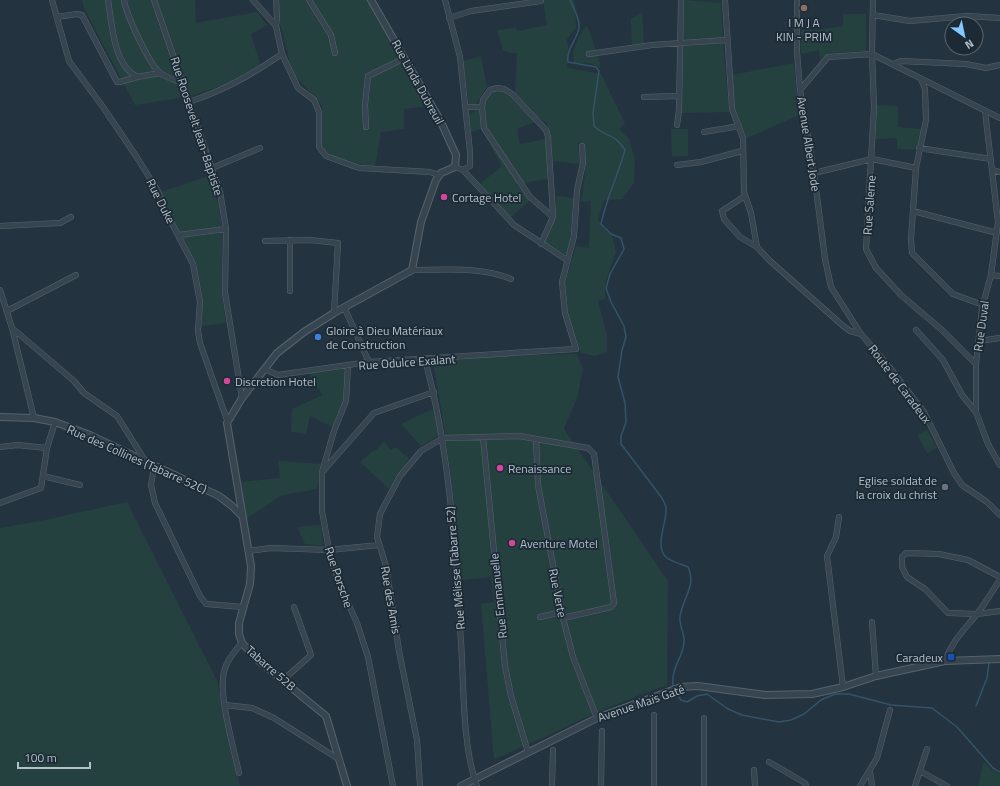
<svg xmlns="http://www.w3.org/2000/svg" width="1000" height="786" font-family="'Titillium Web',sans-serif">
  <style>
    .green { fill: #25413f }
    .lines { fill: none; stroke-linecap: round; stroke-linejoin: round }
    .stream { stroke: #355367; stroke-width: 1.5 }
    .minor-casing { stroke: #55636d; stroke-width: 6 }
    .tertiary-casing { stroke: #55636d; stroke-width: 8 }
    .minor { stroke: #374550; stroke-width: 5 }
    .tertiary { stroke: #374550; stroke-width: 6 }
    .education-dot { fill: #8d6e63; stroke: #1c2a35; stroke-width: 1.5 }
    .hotel-dot { fill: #d1479c; stroke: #1c2a35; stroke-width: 1.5 }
    .shop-dot { fill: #3f7fe0; stroke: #1c2a35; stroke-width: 1.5 }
    .worship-dot { fill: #6b7280; stroke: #1c2a35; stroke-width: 1.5 }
    .transit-dot { fill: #1a4fb4; stroke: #1c2a35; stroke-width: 1.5 }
    .labels { text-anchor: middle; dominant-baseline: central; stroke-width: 3.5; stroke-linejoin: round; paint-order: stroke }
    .poi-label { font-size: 12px; fill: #b3c0ca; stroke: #1c2a35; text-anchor: start }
    .street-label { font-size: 12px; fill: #b3c0ca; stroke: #1c2a35 }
  </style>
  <rect width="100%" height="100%" fill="#233440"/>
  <path class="green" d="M82 0H195L196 23 257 12 267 25 251 34 260 64 240 79 191 96 135 105 84 8Z
    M279 0H368L429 106 404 109V129L381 132 375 166C361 165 328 160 322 146 319 138 322 115 322 105L293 74 280 23Z
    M543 0H573L575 4 576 27 567 39 569 54 567 68 601 74 625 123 619 129 629 139 635 160 634 183 622 199 604 200 598 219 602 227 612 236 616 252 605 283V299L598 301 607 335V352L595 356 581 353 569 319 565 283 576 246 589 248 591 201 581 202C584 182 589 160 581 141L578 145 580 164 552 161V144L547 123 528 111 515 94 517 53H511L503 50 497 30 516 28 517 31 547 25Z
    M684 0 721 3 723 38 683 39Z
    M642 12 644 43 632 45 631 19Z
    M843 14H866V51L830 53 820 60 819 50 801 54V30H817L843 26Z
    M587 25 597 53 601 68 589 63 574 64C571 49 578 37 587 25Z
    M723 42 729 112 681 113 680 82 682 45Z
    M481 56 487 87 476 104 469 105 463 61Z
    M794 63 799 115 743 140 734 108 732 75Z
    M497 88 512 99 535 122 517 129 520 144 545 139 546 144 548 179 516 184 530 200 510 218 480 184 502 166 481 129 471 132 469 115C483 110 483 92 497 88Z
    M875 105 898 106V127L922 129 917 150 897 149V138L874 139Z
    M671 129H688V156L672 157Z
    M209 176 219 206 222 227 180 233 165 203 161 192Z
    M556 196 574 198 572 230 567 255 544 242C551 226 558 214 556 196Z
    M222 233V295L226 323 202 326 201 302 196 263 183 237Z
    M577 354 583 369 577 398 564 429 668 581 667 685C607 705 552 735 494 759L481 604 494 602 491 577 461 580C454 508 448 435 433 364L488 356Z
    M346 369 344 400 334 428 310 416 306 434 291 432 292 409 323 395 313 382 309 373Z
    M435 408 439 435 421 446 401 424Z
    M927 430 937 448 927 453 917 435Z
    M384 442 391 450 396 447 409 459 395 477 389 489 360 462 374 450 375 451Z
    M278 461 321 464 317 489 282 495 246 519 241 482 280 478Z
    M127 502 217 681 240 786H0V528L40 521Z
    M321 525 323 546 305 544 297 527Z
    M984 762 991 769 1000 774V786H978Z"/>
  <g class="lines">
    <path class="stream" d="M570 0C574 8 580 19 579 28 577 40 566 49 568 62L596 67 599 71 593 113 594 126C606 138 614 132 625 150 618 175 606 199 601 224L611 234 621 238 624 249 610 274 606 288 611 302 624 326 626 337 622 350 618 377 625 403 626 422 621 436V444L662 498C663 500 665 504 666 507 668 521 653 547 667 558 673 562 681 564 688 567 697 586 682 599 680 617 679 626 685 634 684 642 683 659 671 665 673 687
      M674 690 681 700 687 702 697 696 707 694 728 709 742 715 779 722 791 720 804 714 821 700 835 694H849L891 705 932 708 957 727 993 768 1000 772
      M976 706 987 678 989 663 991 661"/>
    <g class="minor-casing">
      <path id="minor" d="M52 0 69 61 103 107 136 156 158 191 166 212 193 264 200 302 198 331 200 343 227 420
        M108 0C112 24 113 64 137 77L160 73
        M124 0C126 14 149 64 160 73 166 78 176 80 183 83
        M154 0 220 192 226 229 225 293 242 398
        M253 0 276 26 282 54 298 88 314 100 319 112V147L326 156 359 168 430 172 439 175
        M309 0 331 35 335 53
        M445 0 460 57 470 152V166L463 170 455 167
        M725 0 732 109 743 138 744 192 751 213 757 247
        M797 0V52L800 90 814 173 825 259 831 287 861 334 891 369 924 412 954 473 962 485 987 502 1000 515
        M873 0 872 54 874 107 866 249 876 268 902 296 942 330 976 364
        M873 15 910 21 967 16 1000 18
        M57 17 77 14 82 15 117 82H120L137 77
        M449 18 471 11 541 1
        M276 26 277 18 276 0
        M589 54 652 45 726 40
        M893 64 901 61 966 64 986 68 1000 65
        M921 79 925 89 926 120 916 168 911 239 912 253 953 294 983 305
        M800 90 828 57 872 54 1000 118
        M644 97 679 96
        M189 102C227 89 249 76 282 54
        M466 107H482
        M985 111 998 222 991 275 982 308 976 364V412L988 444 1000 465
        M677 125 679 110 681 0
        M366 127 365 105 368 76 405 58
        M704 132 739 126
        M919 148 991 159
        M677 165 701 162 742 151
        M212 168 260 148
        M463 170 514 225 567 260
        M992 170 1000 172
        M814 173 872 159 916 168
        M745 196 722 211 724 219 740 237 757 247 769 260 842 325 850 331 861 334
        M913 211 997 233
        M0 226 60 223 71 217
        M179 235 226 229
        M290 240V291
        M265 241 310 240 338 243 334 313
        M541 244 553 217V213L548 137 546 130 512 94 504 89 497 88 490 90 483 100 482 107 484 128 530 197 553 217
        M412 270C444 270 481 266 511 279
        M991 275 1000 276
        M0 290 12 328 34 418
        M344 307 369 362
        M7 311 76 275
        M12 328 74 381 84 393 117 416 146 462
        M916 330 943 360 962 395 976 412
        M979 341 1000 338
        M425 360C450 451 455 548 461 642 464 685 462 746 477 786
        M348 366 346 401 334 431 322 472V511L329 550 338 581 357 623 368 657 393 786
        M264 369 278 375 369 362 576 349 565 313 562 282 574 236 577 190 583 163 582 146
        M483 437 505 666 511 696 528 752
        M536 439 538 485 563 618 573 657 597 718
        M0 447 17 445 47 448
        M154 467 151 485 155 503 200 596 206 604 243 607
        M324 470 374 413 434 392
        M43 476 80 485
        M0 503 41 488 47 448 55 422
        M839 517 836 537 827 556 843 687
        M248 551 271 548 329 550 379 545
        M1000 577 968 560 939 554 906 553 902 557V567L907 577 925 589 948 613 977 614 1000 611
        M540 617 562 612
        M872 622 876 676
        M945 661C952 641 964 630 977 614 985 604 992 591 1000 580
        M283 680 311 655 294 607
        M225 705 252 708 274 718 340 760
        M769 762 805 783 806 786
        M754 770 755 786
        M870 771 872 786
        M920 771 947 786
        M239 773C234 749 218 694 224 672 226 661 235 651 242 643
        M420 786 417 740 399 651 386 566 377 537 380 514 400 476 421 451 443 438 519 436 588 448 594 454 614 603 611 607 563 618
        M552 786 553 750
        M601 786 602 731
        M654 786V715
        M704 786V718
        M860 786 877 758 890 710
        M915 786 927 749"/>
    </g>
    <g class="tertiary-casing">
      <path id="tertiary" d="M0 417 34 418 55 422 90 435 219 496 232 506 242 516
        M347 786 326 716 260 662 242 643 239 634V623L250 584 251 566 227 423 242 398 277 353 304 332 334 313 412 270 421 222 436 180 441 173 455 167 456 155 440 120 371 0
        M461 786 597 718 681 687 698 686 765 695 812 694 843 687 876 676 945 661 1000 659"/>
    </g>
    <use href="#minor" class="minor"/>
    <use href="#tertiary" class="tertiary"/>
  </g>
  <circle class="education-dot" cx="804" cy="8" r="4"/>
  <g class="hotel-dot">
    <circle cx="444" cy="197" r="4"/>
    <circle cx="227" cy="381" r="4"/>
    <circle cx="500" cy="468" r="4"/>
    <circle cx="512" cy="543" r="4"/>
  </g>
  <circle class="shop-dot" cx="318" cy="337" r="4"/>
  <circle class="worship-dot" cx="945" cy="487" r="4"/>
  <rect class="transit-dot" x="947" y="653" width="8" height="8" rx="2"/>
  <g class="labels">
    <g class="poi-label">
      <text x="804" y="22" text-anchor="middle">I M J A<tspan x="804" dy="14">KIN - PRIM</tspan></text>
      <text x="452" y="197">Cortage Hotel</text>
      <text x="326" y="330">Gloire à Dieu Matériaux<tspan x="326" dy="14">de Construction</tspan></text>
      <text x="235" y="381">Discretion Hotel</text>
      <text x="508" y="468">Renaissance</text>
      <text x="937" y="480" text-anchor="end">Eglise soldat de<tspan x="937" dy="14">la croix du christ</tspan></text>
      <text x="520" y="543">Aventure Motel</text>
      <text x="943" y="657" text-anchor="end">Caradeux</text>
    </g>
    <g class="street-label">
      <text transform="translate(418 82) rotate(61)">Rue Linda Dubreuil</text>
      <text transform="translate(197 126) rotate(72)">Rue Roosevelt Jean-Baptiste</text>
      <text transform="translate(809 144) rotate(81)">Avenue Albert Jode</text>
      <text transform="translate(161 201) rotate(63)">Rue Duke</text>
      <text transform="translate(869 205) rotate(-86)">Rue Saleme</text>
      <text transform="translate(981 326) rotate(-82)">Rue Duval</text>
      <text transform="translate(407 362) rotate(-4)">Rue Odulce Exalant</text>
      <text transform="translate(900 384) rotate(53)">Route de Caradeux</text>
      <text transform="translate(137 459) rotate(24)">Rue des Collines (Tabarre 52C)</text>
      <text transform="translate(455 568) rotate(-95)">Rue Mélisse (Tabarre 52)</text>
      <text transform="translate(339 577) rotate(71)">Rue Porsche</text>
      <text transform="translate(558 593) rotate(79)">Rue Verte</text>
      <text transform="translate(498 596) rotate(-96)">Rue Emmanuelle</text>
      <text transform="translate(391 600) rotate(80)">Rue des Amis</text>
      <text transform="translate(271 668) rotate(41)">Tabarre 52B</text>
      <text transform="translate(641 703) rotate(-19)">Avenue Maïs Gaté</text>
    </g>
  </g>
  <g transform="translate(964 36) rotate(147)"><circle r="19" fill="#1c2a35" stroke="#586671"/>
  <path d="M0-3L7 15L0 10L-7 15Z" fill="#85c8fe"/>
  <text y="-6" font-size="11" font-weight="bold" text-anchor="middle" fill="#b3c0ca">N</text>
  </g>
  <path d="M18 762v6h72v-6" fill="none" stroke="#b3c0ca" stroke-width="2"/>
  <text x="24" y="762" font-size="12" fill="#b3c0ca" stroke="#1c2a35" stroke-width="3" paint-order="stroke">100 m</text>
</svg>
